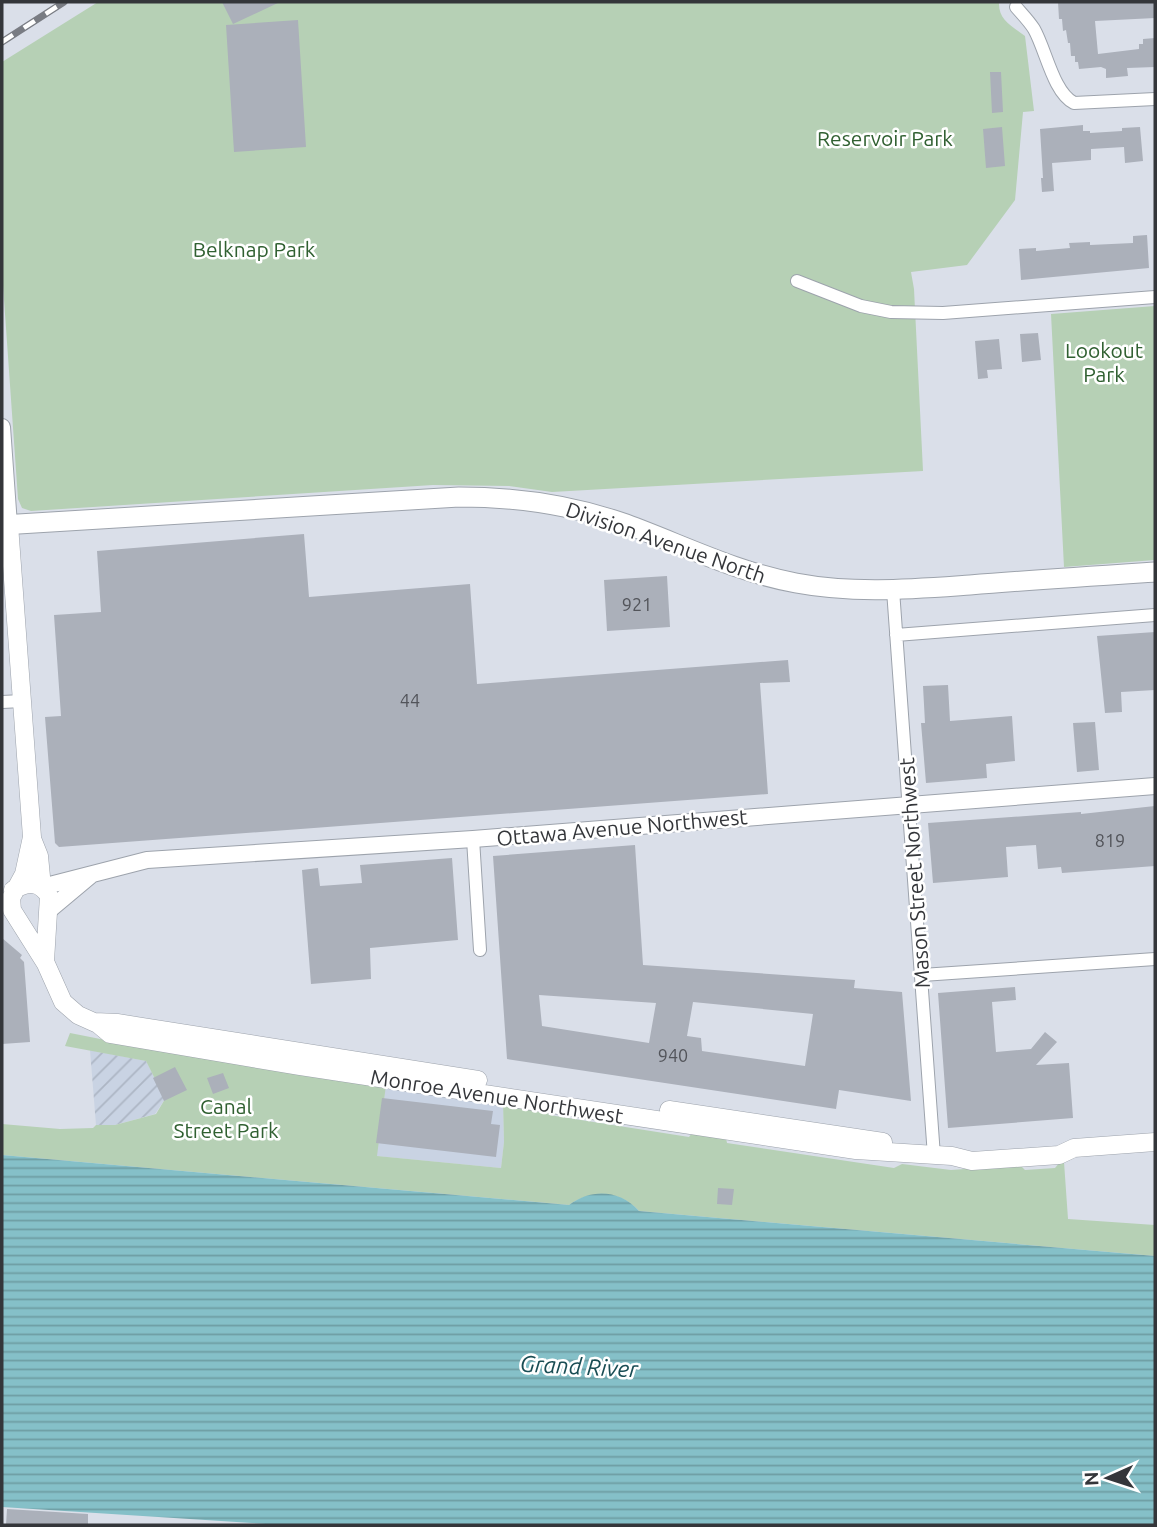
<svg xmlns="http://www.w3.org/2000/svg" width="1157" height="1527" font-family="Ubuntu,sans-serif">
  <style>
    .built { fill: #c9d3e3 }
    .industrial { fill: url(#industrial-furrows) }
    .park { fill: #b6d0b5 }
    .water { fill: url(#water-rules) }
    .building { fill: #abb0ba; fill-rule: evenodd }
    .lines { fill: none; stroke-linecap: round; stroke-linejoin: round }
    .minor-casing { stroke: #9da3ac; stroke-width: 14 }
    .tertiary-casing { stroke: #9da3ac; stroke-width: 18 }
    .secondary-casing { stroke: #9da3ac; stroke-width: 19 }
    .primary-casing { stroke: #9da3ac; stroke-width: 21 }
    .minor { stroke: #fff; stroke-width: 12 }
    .tertiary { stroke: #fff; stroke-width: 16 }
    .secondary { stroke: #fff; stroke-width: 18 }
    .primary { stroke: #fff; stroke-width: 19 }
    .rail-casing { stroke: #797c83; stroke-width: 7 }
    .rail { stroke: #fff; stroke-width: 4.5; stroke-dasharray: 13; stroke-linecap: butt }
    .labels { text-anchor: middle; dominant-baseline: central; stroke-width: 5; stroke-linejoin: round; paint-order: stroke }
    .number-label { font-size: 18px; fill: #52545a }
    .park-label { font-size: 21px; fill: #306031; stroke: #fff }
    .street-label { font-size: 21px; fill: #34363a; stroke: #fff }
    .water-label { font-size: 23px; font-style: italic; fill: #194d54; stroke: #fff }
  </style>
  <defs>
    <pattern id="industrial-furrows" width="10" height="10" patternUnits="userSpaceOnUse" patternTransform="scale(1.75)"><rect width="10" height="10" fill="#c9d3e3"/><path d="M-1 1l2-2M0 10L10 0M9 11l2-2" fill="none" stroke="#adb6c4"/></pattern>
    <pattern id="water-rules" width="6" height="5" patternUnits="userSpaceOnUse" patternTransform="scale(1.75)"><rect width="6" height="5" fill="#85c0c8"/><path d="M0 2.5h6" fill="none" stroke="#6e9da3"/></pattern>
  </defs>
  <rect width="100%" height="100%" fill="#dadfe9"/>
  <path class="built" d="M386 1085 503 1103 504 1142 501 1168 376 1156Z"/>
  <path class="industrial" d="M90 1050 146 1061 165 1099 155 1114 115 1125H96Z"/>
  <path class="park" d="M98 2H999C998 20 1012 26 1025 36L1034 111 1023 112 1015 200 967 265 911 272 914 289 923 471 552 492 509 486 433 485 31 511 22 508 18 499 2 271V62Z
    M1155 306V560L1064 567 1051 314Z
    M70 1033 171 1053 386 1085 377 1156 501 1168 504 1142 503 1103 548 1112 549 1115 689 1137 692 1133 726 1138 727 1143 894 1168 902 1164 951 1170 1020 1165 1025 1170 1055 1168 1060 1162H1064L1068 1219 1155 1225V1256L639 1211C621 1191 591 1189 569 1205L2 1155V1124L60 1129 93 1128 96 1125H115L156 1114 165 1099 146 1061 65 1046Z"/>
  <path class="water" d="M2 1155 569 1205C592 1188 620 1190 639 1211L1155 1256V1525H282L2 1507Z"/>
  <path class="building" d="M222 2H280L233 24Z
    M1058 2H1155V18L1095 21 1098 54 1139 49V44H1143V39L1155 38V67L1127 68 1128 76 1106 78V69L1101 67 1079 69 1078 62H1075V56H1071L1070 43H1068L1066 30 1063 31 1062 19H1059Z
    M298 20 306 147 234 152 226 25Z
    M990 72H1001L1003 112 992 113Z
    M1083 125V131H1090V133L1122 131V128L1140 127 1143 161 1125 163 1124 147 1091 149V160L1052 163 1054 191 1042 192 1041 178H1043L1040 129Z
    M1002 127 1005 166 986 168 983 129Z
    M1147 235 1149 268 1021 280 1019 249 1036 248V251L1070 248 1069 243 1090 242V245L1133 243V236Z
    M1038 333 1041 360 1022 362 1020 334Z
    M999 339 1002 369 987 370 988 378 978 379 975 341Z
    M304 534 309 597 470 584 477 684 788 660 790 682 760 683 768 794 59 847 55 843 45 717 61 716 54 615 101 612 97 551Z
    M667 576 670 627 607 631 604 580Z
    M1155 632V690L1121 692 1122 712 1105 713 1097 636Z
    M948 685 950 721 1012 716 1015 761 986 764 987 778 926 783 921 723H925L923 686Z
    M1095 722 1099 770 1077 772 1073 723Z
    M1155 806V866L1062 873 1061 867 1038 869 1036 845 1006 847 1008 877 933 883 928 823 1081 812V814Z
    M635 845 643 965 855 980 854 988 902 992 911 1101 839 1090 836 1109 507 1059 493 856ZM539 995 656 1003 649 1043 542 1026ZM693 1002 813 1014 805 1066 702 1051 701 1038 687 1036Z
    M452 858 458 940 370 948 371 979 311 984 302 870 318 868 320 886 362 883 360 865Z
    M2 938 22 955 20 958 24 962 30 1042 2 1044Z
    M1015 987 1016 1000 992 1002 996 1052 1031 1049 1045 1032 1057 1042 1036 1065 1069 1063 1073 1118 948 1128 938 993Z
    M175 1067 187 1090 164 1101 153 1078Z
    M223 1073 229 1088 213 1094 207 1078Z
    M382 1098 493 1111 491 1124 500 1125 496 1157 376 1143Z
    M718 1188 734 1189 732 1205 717 1204Z
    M7 1509 88 1514V1525H6Z"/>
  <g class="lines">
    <g class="minor-casing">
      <path id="minor" d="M1016 7C1022 14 1029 21 1034 29 1046 50 1053 92 1074 103L1155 99
        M797 281 861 306 891 312 943 313 1155 297
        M893 590 934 1156
        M896 635 1155 615
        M2 702 22 701
        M473 839 480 950
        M922 975 1155 959"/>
    </g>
    <g class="tertiary-casing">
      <path id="tertiary" d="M2 427 9 525
        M42 887 147 860 473 839 1155 786
        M48 911 91 875"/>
    </g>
    <g class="secondary-casing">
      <path id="secondary" d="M9 525 32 837 24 874 11 898 12 910 46 964 63 1002 78 1015 98 1024 110 1034 299 1066 856 1150 952 1156 972 1161 1059 1155 1074 1148 1155 1142
        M33 841 39 856 42 887
        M13 890C27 882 39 880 49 896L45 961
        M95 1022 117 1023 478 1080
        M669 1110 883 1142"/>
    </g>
    <g class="primary-casing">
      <path id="primary" d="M2 525 459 497C516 497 572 505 626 524 683 545 736 572 796 583 854 594 912 589 970 585 1032 580 1094 576 1155 572"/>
    </g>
    <use href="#minor" class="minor"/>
    <use href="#tertiary" class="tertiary"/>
    <use href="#secondary" class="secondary"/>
    <use href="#primary" class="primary"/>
    <g class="rail-casing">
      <path id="rail" d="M2 42 64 2"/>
    </g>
    <use href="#rail" class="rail"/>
  </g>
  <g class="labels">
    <g class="number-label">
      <text x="637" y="604">921</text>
      <text x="410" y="700">44</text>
      <text x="1110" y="840">819</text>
      <text x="673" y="1055">940</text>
    </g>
    <g class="park-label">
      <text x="885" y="138">Reservoir Park</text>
      <text x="254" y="249">Belknap Park</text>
      <text x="1104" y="350">Lookout<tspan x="1104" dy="24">Park</tspan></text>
      <text x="226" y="1106">Canal<tspan x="226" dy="24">Street Park</tspan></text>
    </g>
    <g class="street-label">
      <text transform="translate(666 542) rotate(19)">Division Avenue North</text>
      <text transform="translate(622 827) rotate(-5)">Ottawa Avenue Northwest</text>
      <text transform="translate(914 873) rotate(-94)">Mason Street Northwest</text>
      <text transform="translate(497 1096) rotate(9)">Monroe Avenue Northwest</text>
    </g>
    <g class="water-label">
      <text transform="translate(579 1366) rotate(3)">Grand River</text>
    </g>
  </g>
  <rect width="1157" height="1527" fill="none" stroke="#34363a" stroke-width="7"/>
  <g transform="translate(1108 1478) rotate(267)" stroke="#ffffff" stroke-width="5" paint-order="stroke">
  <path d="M0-5L12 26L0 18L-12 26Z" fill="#34363a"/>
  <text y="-10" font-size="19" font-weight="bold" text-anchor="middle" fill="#34363a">N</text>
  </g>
</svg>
